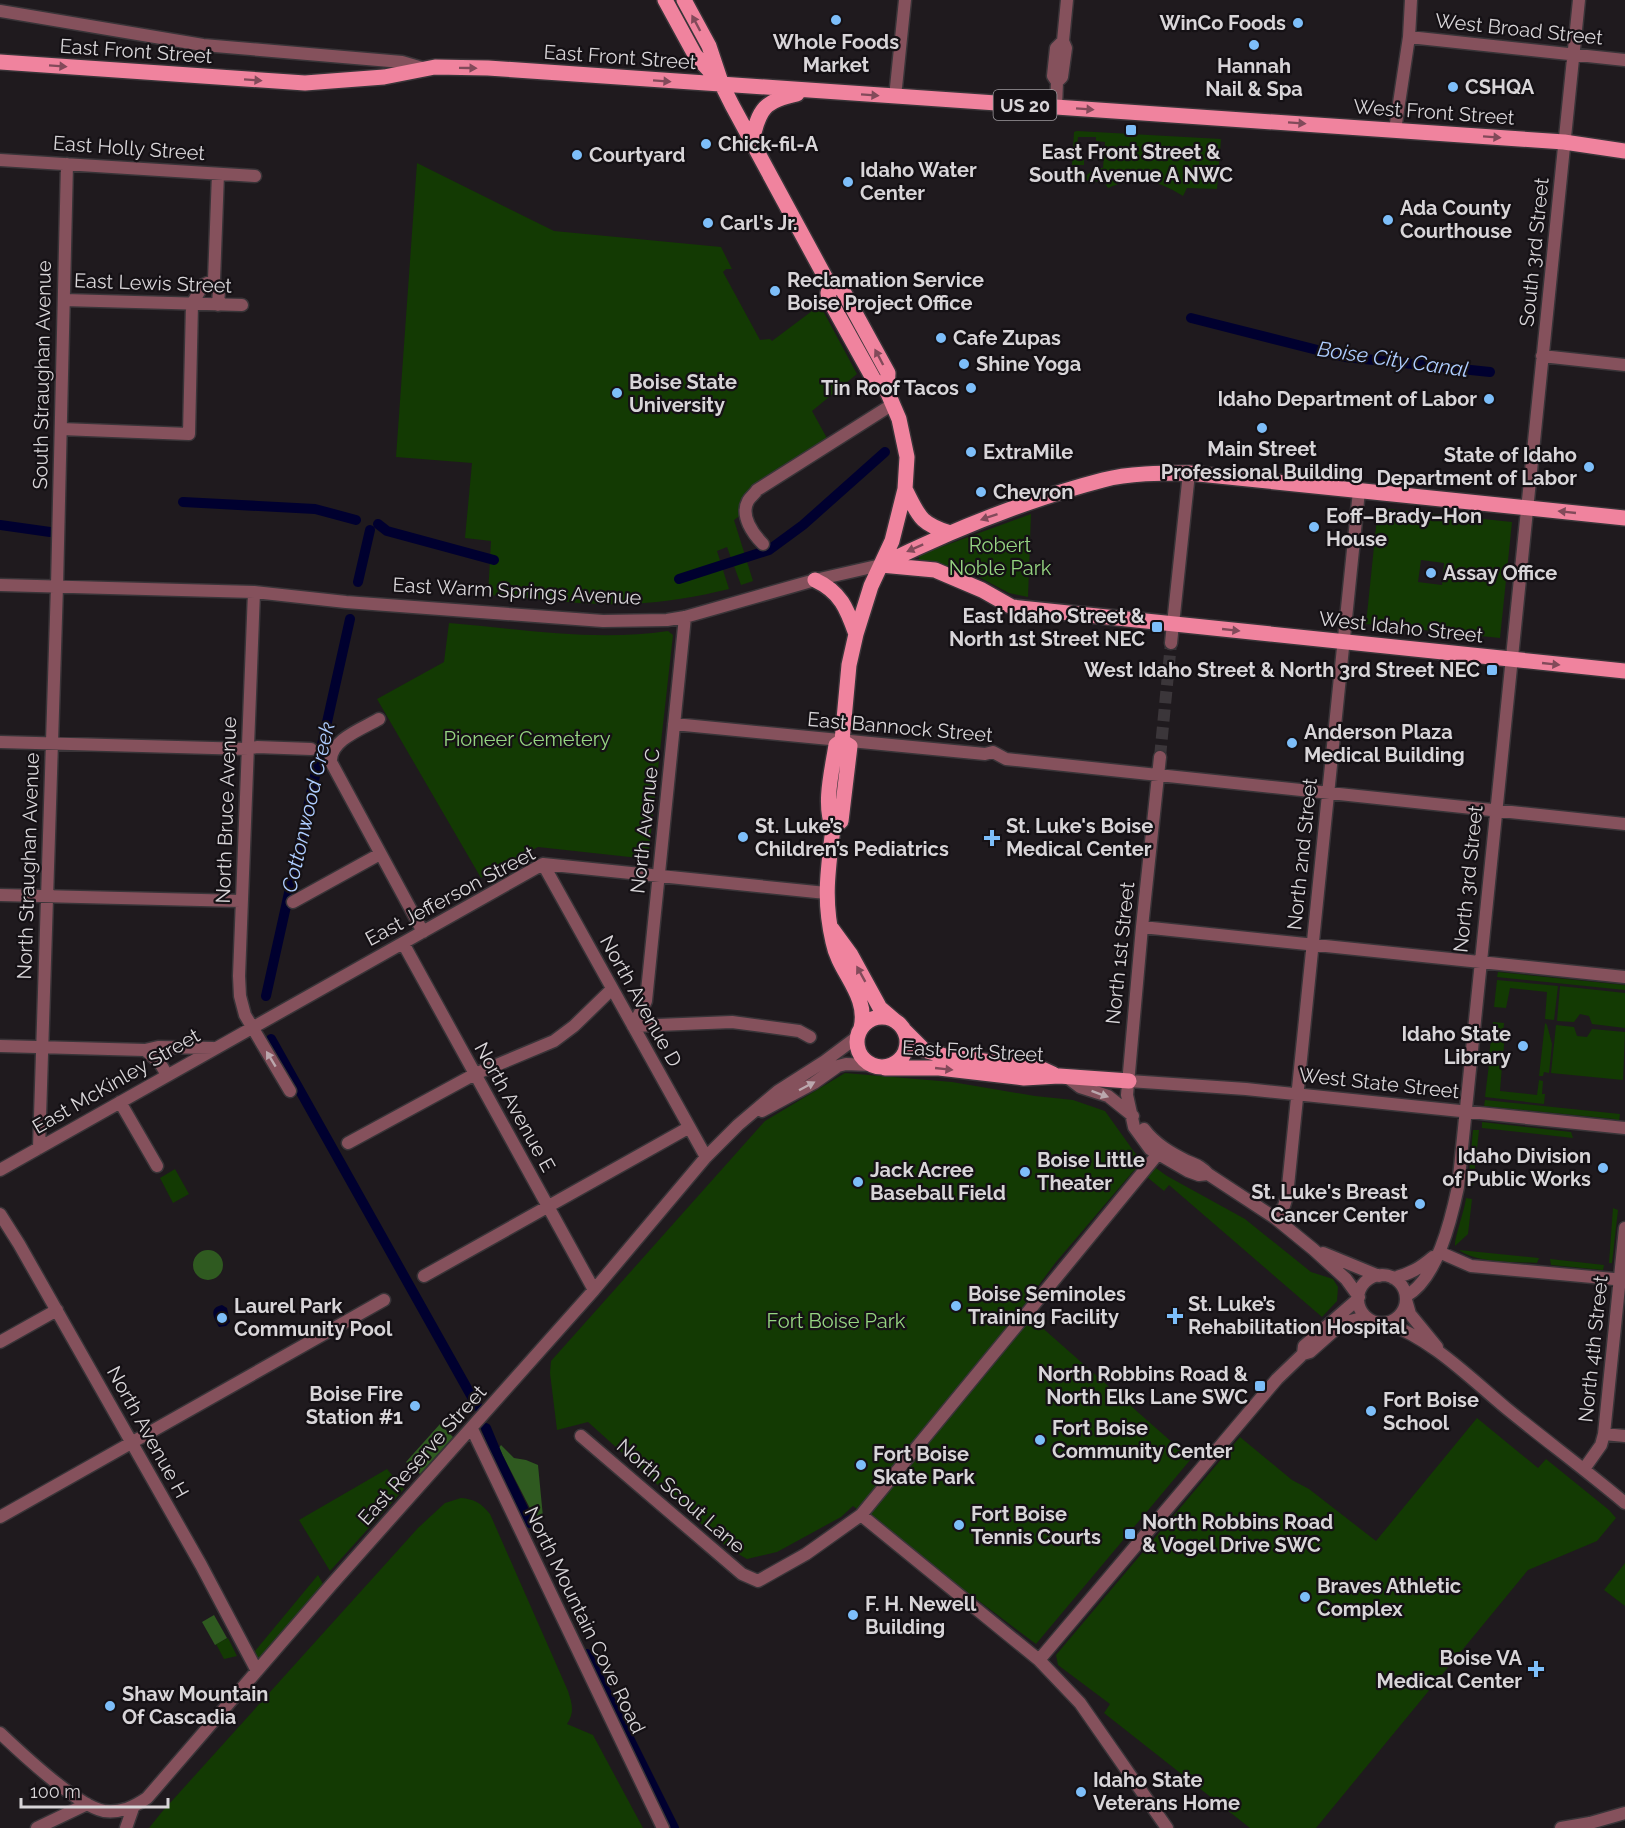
<svg xmlns="http://www.w3.org/2000/svg" width="1625" height="1828" font-family="Raleway,sans-serif">
  <style>
    .green { fill: #133a03; fill-rule: evenodd }
    .forest { fill: #2f5a20 }
    .water { fill: #00002f }
    .lines { fill: none; stroke-linecap: round; stroke-linejoin: round }
    .canal { stroke: #00002f; stroke-width: 10 }
    .minor-tunnel { stroke: #3b363a; stroke-width: 12; stroke-dasharray: 12 6; stroke-linecap: butt }
    .minor-casing { stroke: #393438; stroke-width: 15 }
    .major-casing { stroke: #393438; stroke-width: 18 }
    .minor { stroke: #85515c; stroke-width: 12 }
    .major { stroke: #f0839e; stroke-width: 15 }
    .oneway { fill: #824a5a }
    .oneway2 { fill: #bba7ad }
    .poi-dot { fill: #7dbef9; stroke: #151115; stroke-width: 2 }
    .labels { text-anchor: middle; dominant-baseline: central; stroke-width: 4.5; stroke-linejoin: round; paint-order: stroke }
    .shield { fill: #151115; stroke: #9e9a9e; stroke-width: 1.5 }
    .shield-label { font-size: 18px; font-weight: bold; fill: #d8d5d8 }
    .poi-label { font-size: 20px; font-weight: bold; fill: #d8d5d8; stroke: #151115; text-anchor: start }
    .street-label { font-size: 20px; fill: #d8d5d8; stroke: #151115 }
    .park-label { font-size: 20px; fill: #96d582; stroke: #151115 }
    .water-label { font-size: 21px; font-style: italic; fill: #aecdff; stroke: #151115 }
  </style>
  <rect width="100%" height="100%" fill="#1f1a1e"/>
  <path class="green" d="M1077 131 1221 139 1217 189 1187 188 1183 196C1156 179 1137 176 1108 188L1104 182 1076 180 1077 175H1087L1095 168H1103L1105 142 1096 141V137H1078L1076 157 1084 158V165H1072L1074 132Z
    M417 163 554 231 721 247 732 269H726L723 272 760 340 770 339 772 341 820 305 857 374 812 411 828 440 746 503 748 510 734 520 753 581 741 585 727 547 717 551 729 589C697 597 665 602 632 604 586 606 534 598 488 595L491 541 465 538 472 463 396 457Z
    M1378 508 1512 522 1500 638 1366 624ZM1421 560 1444 563 1442 585 1418 582Z
    M1031 514 1028 597 1009 593 975 575 919 561V555Z
    M449 623C521 629 595 642 668 631L673 635 648 859 538 847 481 878 377 699 444 662Z
    M1498 972 1625 985V990L1497 977Z
    M1497 980 1558 986 1554 1020 1545 1019 1547 992 1510 988 1506 1008 1494 1007Z
    M1560 986 1625 993V1028L1592 1024 1589 1016 1580 1014 1574 1022 1557 1021Z
    M1493 1022 1504 1023 1503 1034H1505L1503 1057 1489 1056Z
    M1545 1023 1547 1025 1552 1044 1549 1073 1544 1072 1543 1076H1539Z
    M1556 1025 1574 1027 1577 1036 1587 1037 1592 1029 1625 1032 1623 1080 1551 1073Z
    M1489 1064 1502 1066 1500 1091 1537 1095 1539 1080 1543 1081 1542 1094H1545L1544 1104 1485 1097Z
    M845 1073 952 1082 1035 1096 1073 1100 1105 1111 1135 1153 1167 1176 1245 1219 1311 1272 1333 1279 1338 1287 1337 1301 1322 1317 1169 1185 1164 1191 1136 1168 1056 1262 1021 1309 1191 1459 1036 1644 853 1506 841 1517 777 1552 747 1559 728 1548 588 1422 557 1430 550 1373 551 1361 765 1121Z
    M1485 1100 1620 1114 1619 1121 1614 1119 1484 1106Z
    M1482 1122 1571 1132 1573 1138 1482 1128Z
    M1473 1130H1479L1473 1186 1468 1185Z
    M175 1169 189 1194 173 1203 160 1178Z
    M1466 1198 1472 1199 1468 1234 1455 1246C1454 1239 1465 1209 1466 1198Z
    M1613 1208 1618 1210 1612 1263H1609Z
    M1459 1250 1539 1258 1537 1263C1516 1262 1476 1263 1459 1250Z
    M1550 1259 1604 1265 1603 1270 1551 1265Z
    M1477 1418 1538 1468 1546 1459 1609 1510 1616 1518 1597 1541 1528 1570 1316 1828H1250L1104 1713 1110 1704 1058 1665 1056 1655 1240 1437 1292 1480 1309 1489 1376 1541Z
    M387 1469 404 1489 330 1571 299 1520Z
    M461 1498C474 1499 481 1503 490 1514L568 1691C572 1704 575 1712 567 1724L593 1735 643 1828H149L161 1813 418 1528 445 1503Z
    M1625 1563V1606L1604 1590Z
    M318 1575 323 1584 259 1661 255 1651Z
    M228 1638 237 1656 224 1659 216 1644Z"/>
  <path class="forest" d="M193 1265a15 15 0 1 1 30 0a15 15 0 1 1-30 0Z
    M440 1424 453 1437 420 1474 406 1462Z
    M501 1445 514 1458 526 1460 538 1465 543 1517 536 1520 499 1448Z
    M214 1615 227 1638 215 1645 202 1622Z"/>
  <path class="water" d="M222 1305 227 1308 230 1322 226 1326 219 1327C214 1318 208 1308 222 1305Z"/>
  <g class="lines">
    <path class="canal" d="M1191 318 1345 357 1490 372
      M183 502 315 509 356 520
      M378 524 387 531 494 560
      M0 525 50 532
      M679 579 769 550 803 525 885 452
      M358 582 370 530
      M266 996 350 619
      M271 1039 477 1406
      M486 1428 498 1457 530 1523
      M587 1654 674 1828"/>
    <path class="minor-tunnel" d="M1160 757 1171 643"/>
    <g class="minor-casing">
      <path id="minor" d="M0 11 203 45 402 62 426 69
        M1409 37 1625 60
        M1057 82 1053 76 1056 48 1063 41
        M895 97 905 0
        M1056 107 1057 82 1062 77 1066 48 1063 41 1067 0
        M1395 130 1409 37 1411 0
        M0 160 255 176
        M214 280 218 174
        M64 300 242 305
        M1542 356 1625 365
        M61 429 189 434 192 304 203 285 214 280 219 290 218 305
        M763 544C753 534 740 516 748 501 750 497 755 494 757 490L893 404
        M0 585 254 592 346 602 603 621 667 620 685 617 815 580 881 565
        M254 592 239 976 240 996 245 1015 290 1091
        M1171 643 1189 473
        M379 719C364 728 329 740 331 762L423 932
        M674 724 985 754 993 752 1006 759 1625 824
        M0 742 248 749 257 747 311 749
        M1160 757 1142 927 1127 1095 1134 1127 1150 1149 1188 1171 1199 1175 1208 1174
        M543 864 706 1157
        M0 895 241 901
        M293 902 380 854
        M1142 927 1625 977
        M403 943 594 1290
        M633 1026 646 1001 685 617
        M633 1026 732 1022 799 1031 810 1037
        M0 1046 145 1050
        M167 1075 160 1063 145 1050 158 1047 213 1048
        M1068 1078 1080 1087 1108 1096 1133 1116
        M1129 1081 1246 1089 1625 1128
        M120 1102 157 1166
        M762 1111 814 1083 838 1066 846 1064 870 1065
        M1144 1129C1155 1144 1171 1153 1187 1161 1196 1165 1201 1166 1208 1174L1275 1218 1313 1249 1346 1279 1359 1297
        M348 1143 475 1074 554 1041 574 1026 612 989
        M39 1148 57 586 67 164
        M0 1170 543 864 826 893
        M0 1214 19 1244 201 1565 257 1671
        M1275 1218 1284 1206 1287 1196 1359 491
        M1439 1252 1471 1266 1625 1280
        M1323 1253 1379 1276
        M1358 1299a24 24 0 1 1 48 0a24 24 0 1 1-48 0Z
        M424 1276 688 1128
        M1393 1278C1410 1274 1420 1268 1433 1257
        M1406 1296C1437 1279 1451 1220 1458 1187L1579 0
        M1406 1300 1410 1314 1437 1347
        M1386 1323C1432 1339 1469 1377 1506 1408 1545 1440 1586 1470 1625 1503
        M0 1342 57 1310
        M1303 1354 1304 1346 1358 1299
        M472 1429 663 1828
        M1604 1434 1625 1436
        M581 1436 742 1574 758 1581 806 1554 861 1515 1157 1155
        M1584 1469 1601 1445 1604 1434 1625 1228
        M861 1515 1039 1660 1080 1703 1167 1828
        M0 1517 384 1300
        M1039 1660 1277 1379 1303 1354 1310 1352 1336 1329 1350 1321 1366 1317
        M0 1733C21 1753 77 1806 104 1811 121 1813 134 1807 147 1798L332 1584 594 1290 706 1157 738 1125 778 1091 825 1061 857 1037
        M37 1828 87 1804
        M126 1828 133 1808
        M1561 1828 1590 1823 1625 1813"/>
    </g>
    <g class="major-casing">
      <path id="major" d="M665 0 695 55 718 80
        M684 0 709 46 722 85 732 105 830 286 828 293 829 299 874 380 887 391 899 419 907 457 905 489 892 541 871 586 856 634 849 665 842 741
        M0 62 305 83 384 77 435 67 488 68 1564 142 1625 151
        M752 141C759 109 764 101 797 94
        M830 286 842 289 888 373 887 391
        M905 489C919 516 919 523 950 533
        M881 565C952 530 1026 500 1103 480 1129 473 1161 473 1189 473L1625 518
        M881 565 935 570 982 590 1012 607 1625 671
        M815 580C841 592 847 609 856 634
        M842 741 850 746 841 821 833 828C823 804 832 771 836 745Z
        M833 828C828 871 823 899 833 942 839 973 869 995 861 1028
        M832 929 851 955 880 1008 894 1020
        M857 1042a25 25 0 1 1 50 0a25 25 0 1 1-50 0Z
        M905 1031 924 1050 945 1056 1040 1068 1053 1074
        M885 1068H939L1024 1078 1059 1076 1129 1081"/>
    </g>
    <use href="#minor" class="minor"/>
    <use href="#major" class="major"/>
  </g>
  <defs><path id="oneway-solid" d="M-6-.8H1V-3.2L6.5 0L1 3.2V.8H-6Z" transform="scale(1.5)"/></defs>
  <g class="oneway">
    <use href="#oneway-solid" transform="translate(696 23) rotate(-118)"/>
    <use href="#oneway-solid" transform="translate(58 66) rotate(4)"/>
    <use href="#oneway-solid" transform="translate(468 68) rotate(1)"/>
    <use href="#oneway-solid" transform="translate(253 80) rotate(4)"/>
    <use href="#oneway-solid" transform="translate(662 81) rotate(4)"/>
    <use href="#oneway-solid" transform="translate(870 95) rotate(4)"/>
    <use href="#oneway-solid" transform="translate(1085 109) rotate(4)"/>
    <use href="#oneway-solid" transform="translate(1297 123) rotate(4)"/>
    <use href="#oneway-solid" transform="translate(1492 137) rotate(4)"/>
    <use href="#oneway-solid" transform="translate(879 357) rotate(-118)"/>
    <use href="#oneway-solid" transform="translate(1567 512) rotate(-174)"/>
    <use href="#oneway-solid" transform="translate(989 517) rotate(161)"/>
    <use href="#oneway-solid" transform="translate(915 548) rotate(156)"/>
    <use href="#oneway-solid" transform="translate(1231 630) rotate(6)"/>
    <use href="#oneway-solid" transform="translate(1551 664) rotate(6)"/>
    <use href="#oneway-solid" transform="translate(861 974) rotate(-119)"/>
    <use href="#oneway-solid" transform="translate(944 1069) rotate(6)"/>
  </g>
  <g class="oneway2">
    <use href="#oneway-solid" transform="translate(271 1059) rotate(-121)"/>
    <use href="#oneway-solid" transform="translate(807 1086) rotate(-28)"/>
    <use href="#oneway-solid" transform="translate(1100 1094) rotate(20)"/>
  </g>
  <g class="poi-dot">
    <circle cx="836" cy="20" r="6"/>
    <circle cx="1298" cy="23" r="6"/>
    <circle cx="1254" cy="45" r="6"/>
    <circle cx="1453" cy="87" r="6"/>
    <rect x="1125" y="124" width="12" height="12" rx="3"/>
    <circle cx="706" cy="144" r="6"/>
    <circle cx="577" cy="155" r="6"/>
    <circle cx="848" cy="182" r="6"/>
    <circle cx="1388" cy="220" r="6"/>
    <circle cx="708" cy="223" r="6"/>
    <circle cx="775" cy="291" r="6"/>
    <circle cx="941" cy="338" r="6"/>
    <circle cx="964" cy="364" r="6"/>
    <circle cx="971" cy="388" r="6"/>
    <circle cx="617" cy="393" r="6"/>
    <circle cx="1489" cy="399" r="6"/>
    <circle cx="1262" cy="428" r="6"/>
    <circle cx="971" cy="452" r="6"/>
    <circle cx="1589" cy="467" r="6"/>
    <circle cx="981" cy="492" r="6"/>
    <circle cx="1314" cy="527" r="6"/>
    <circle cx="1431" cy="573" r="6"/>
    <rect x="1151" y="621" width="12" height="12" rx="3"/>
    <rect x="1486" y="664" width="12" height="12" rx="3"/>
    <circle cx="1292" cy="743" r="6"/>
    <circle cx="743" cy="837" r="6"/>
    <path d="M989 829h6v6h6v6h-6v6h-6v-6h-6v-6h6z"/>
    <circle cx="1523" cy="1046" r="6"/>
    <circle cx="1603" cy="1168" r="6"/>
    <circle cx="1025" cy="1172" r="6"/>
    <circle cx="858" cy="1182" r="6"/>
    <circle cx="1420" cy="1204" r="6"/>
    <circle cx="956" cy="1306" r="6"/>
    <path d="M1172 1307h6v6h6v6h-6v6h-6v-6h-6v-6h6z"/>
    <circle cx="222" cy="1318" r="6"/>
    <rect x="1254" y="1380" width="12" height="12" rx="3"/>
    <circle cx="415" cy="1406" r="6"/>
    <circle cx="1371" cy="1411" r="6"/>
    <circle cx="1040" cy="1440" r="6"/>
    <circle cx="861" cy="1465" r="6"/>
    <circle cx="959" cy="1525" r="6"/>
    <rect x="1124" y="1528" width="12" height="12" rx="3"/>
    <circle cx="1305" cy="1597" r="6"/>
    <circle cx="853" cy="1615" r="6"/>
    <path d="M1533 1660h6v6h6v6h-6v6h-6v-6h-6v-6h6z"/>
    <circle cx="110" cy="1706" r="6"/>
    <circle cx="1081" cy="1792" r="6"/>
  </g>
  <g class="labels">
    <rect class="shield" x="993.5" y="90" width="63" height="30" rx="4.5"/>
    <g class="shield-label">
      <text x="1025" y="105">US 20</text>
    </g>
    <g class="poi-label">
      <text x="1286" y="23" text-anchor="end">WinCo Foods</text>
      <text x="836" y="42" text-anchor="middle">Whole Foods<tspan x="836" dy="23">Market</tspan></text>
      <text x="1254" y="66" text-anchor="middle">Hannah<tspan x="1254" dy="23">Nail &amp; Spa</tspan></text>
      <text x="1465" y="87">CSHQA</text>
      <text x="718" y="144">Chick-fil-A</text>
      <text x="1131" y="152" text-anchor="middle">East Front Street &amp;<tspan x="1131" dy="23">South Avenue A NWC</tspan></text>
      <text x="589" y="155">Courtyard</text>
      <text x="860" y="170">Idaho Water<tspan x="860" dy="23">Center</tspan></text>
      <text x="1400" y="208">Ada County<tspan x="1400" dy="23">Courthouse</tspan></text>
      <text x="720" y="223">Carl's Jr.</text>
      <text x="787" y="280">Reclamation Service<tspan x="787" dy="23">Boise Project Office</tspan></text>
      <text x="953" y="338">Cafe Zupas</text>
      <text x="976" y="364">Shine Yoga</text>
      <text x="629" y="382">Boise State<tspan x="629" dy="23">University</tspan></text>
      <text x="959" y="388" text-anchor="end">Tin Roof Tacos</text>
      <text x="1477" y="399" text-anchor="end">Idaho Department of Labor</text>
      <text x="1262" y="449" text-anchor="middle">Main Street<tspan x="1262" dy="23">Professional Building</tspan></text>
      <text x="983" y="452">ExtraMile</text>
      <text x="1577" y="455" text-anchor="end">State of Idaho<tspan x="1577" dy="23">Department of Labor</tspan></text>
      <text x="993" y="492">Chevron</text>
      <text x="1326" y="516">Eoff–Brady–Hon<tspan x="1326" dy="23">House</tspan></text>
      <text x="1443" y="573">Assay Office</text>
      <text x="1145" y="616" text-anchor="end">East Idaho Street &amp;<tspan x="1145" dy="23">North 1st Street NEC</tspan></text>
      <text x="1480" y="670" text-anchor="end">West Idaho Street &amp; North 3rd Street NEC</text>
      <text x="1304" y="732">Anderson Plaza<tspan x="1304" dy="23">Medical Building</tspan></text>
      <text x="755" y="826">St. Luke’s<tspan x="755" dy="23">Children’s Pediatrics</tspan></text>
      <text x="1006" y="826">St. Luke's Boise<tspan x="1006" dy="23">Medical Center</tspan></text>
      <text x="1511" y="1034" text-anchor="end">Idaho State<tspan x="1511" dy="23">Library</tspan></text>
      <text x="1591" y="1156" text-anchor="end">Idaho Division<tspan x="1591" dy="23">of Public Works</tspan></text>
      <text x="1037" y="1160">Boise Little<tspan x="1037" dy="23">Theater</tspan></text>
      <text x="870" y="1170">Jack Acree<tspan x="870" dy="23">Baseball Field</tspan></text>
      <text x="1408" y="1192" text-anchor="end">St. Luke's Breast<tspan x="1408" dy="23">Cancer Center</tspan></text>
      <text x="968" y="1294">Boise Seminoles<tspan x="968" dy="23">Training Facility</tspan></text>
      <text x="1188" y="1304">St. Luke’s<tspan x="1188" dy="23">Rehabilitation Hospital</tspan></text>
      <text x="234" y="1306">Laurel Park<tspan x="234" dy="23">Community Pool</tspan></text>
      <text x="1248" y="1374" text-anchor="end">North Robbins Road &amp;<tspan x="1248" dy="23">North Elks Lane SWC</tspan></text>
      <text x="403" y="1394" text-anchor="end">Boise Fire<tspan x="403" dy="23">Station #1</tspan></text>
      <text x="1383" y="1400">Fort Boise<tspan x="1383" dy="23">School</tspan></text>
      <text x="1052" y="1428">Fort Boise<tspan x="1052" dy="23">Community Center</tspan></text>
      <text x="873" y="1454">Fort Boise<tspan x="873" dy="23">Skate Park</tspan></text>
      <text x="971" y="1514">Fort Boise<tspan x="971" dy="23">Tennis Courts</tspan></text>
      <text x="1142" y="1522">North Robbins Road<tspan x="1142" dy="23">&amp; Vogel Drive SWC</tspan></text>
      <text x="1317" y="1586">Braves Athletic<tspan x="1317" dy="23">Complex</tspan></text>
      <text x="865" y="1604">F. H. Newell<tspan x="865" dy="23">Building</tspan></text>
      <text x="1522" y="1658" text-anchor="end">Boise VA<tspan x="1522" dy="23">Medical Center</tspan></text>
      <text x="122" y="1694">Shaw Mountain<tspan x="122" dy="23">Of Cascadia</tspan></text>
      <text x="1093" y="1780">Idaho State<tspan x="1093" dy="23">Veterans Home</tspan></text>
    </g>
    <g class="street-label">
      <text transform="translate(1519 29) rotate(6)">West Broad Street</text>
      <text transform="translate(136 51) rotate(4)">East Front Street</text>
      <text transform="translate(620 57) rotate(4)">East Front Street</text>
      <text transform="translate(1434 112) rotate(4)">West Front Street</text>
      <text transform="translate(129 148) rotate(4)">East Holly Street</text>
      <text transform="translate(1534 252) rotate(-84)">South 3rd Street</text>
      <text transform="translate(153 283) rotate(2)">East Lewis Street</text>
      <text transform="translate(42 375) rotate(-89)">South Straughan Avenue</text>
      <text transform="translate(517 591) rotate(3)">East Warm Springs Avenue</text>
      <text transform="translate(1401 627) rotate(6)">West Idaho Street</text>
      <text transform="translate(900 727) rotate(5)">East Bannock Street</text>
      <text transform="translate(226 810) rotate(-88)">North Bruce Avenue</text>
      <text transform="translate(645 821) rotate(-84)">North Avenue C</text>
      <text transform="translate(1302 854) rotate(-84)">North 2nd Street</text>
      <text transform="translate(28 866) rotate(-88)">North Straughan Avenue</text>
      <text transform="translate(1468 879) rotate(-84)">North 3rd Street</text>
      <text transform="translate(450 896) rotate(-28)">East Jefferson Street</text>
      <text transform="translate(1120 953) rotate(-84)">North 1st Street</text>
      <text transform="translate(641 1001) rotate(61)">North Avenue D</text>
      <text transform="translate(973 1051) rotate(3)">East Fort Street</text>
      <text transform="translate(116 1081) rotate(-30)">East McKinley Street</text>
      <text transform="translate(1379 1083) rotate(6)">West State Street</text>
      <text transform="translate(515 1107) rotate(61)">North Avenue E</text>
      <text transform="translate(1593 1349) rotate(-84)">North 4th Street</text>
      <text transform="translate(148 1432) rotate(61)">North Avenue H</text>
      <text transform="translate(422 1455) rotate(-48)">East Reserve Street</text>
      <text transform="translate(681 1496) rotate(41)">North Scout Lane</text>
      <text transform="translate(585 1620) rotate(64)">North Mountain Cove Road</text>
    </g>
    <g class="park-label">
      <text x="1000" y="545">Robert<tspan x="1000" dy="23">Noble Park</tspan></text>
      <text x="527" y="739">Pioneer Cemetery</text>
      <text x="836" y="1321">Fort Boise Park</text>
    </g>
    <g class="water-label">
      <text transform="translate(1393 359) rotate(8)">Boise City Canal</text>
      <text transform="translate(308 807) rotate(-77)">Cottonwood Creek</text>
    </g>
  </g>
  <path d="M21 1798v9h147v-9" fill="none" stroke="#d8d5d8" stroke-width="3"/>
  <text x="30" y="1798" font-size="18" fill="#d8d5d8" stroke="#151115" stroke-width="4.5" paint-order="stroke">100 m</text>
</svg>
